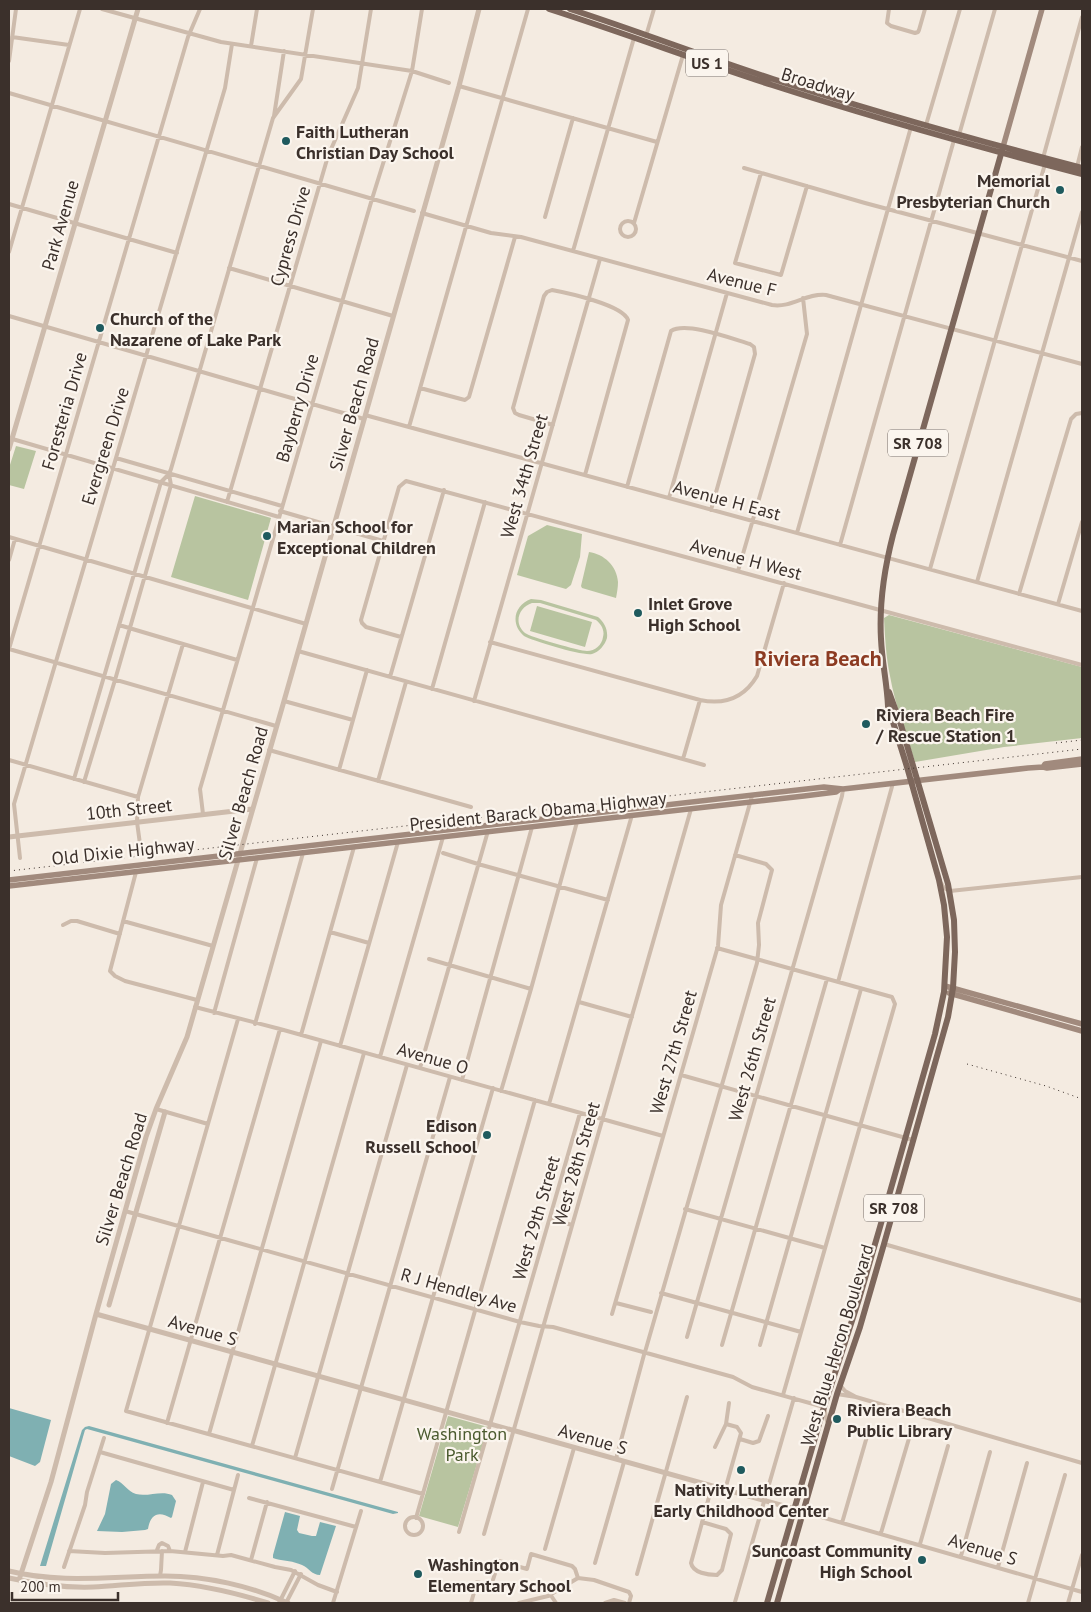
<svg xmlns="http://www.w3.org/2000/svg" width="1091" height="1612" font-family="'PT Sans',sans-serif">
  <style>
    .green { fill: #b8c4a0; fill-rule: evenodd }
    .water { fill: #7fb0b2 }
    .lines { fill: none; stroke-linecap: round; stroke-linejoin: round }
    .minor { stroke: #cdbbac; stroke-width: 4 }
    .tertiary { stroke: #cdbbac; stroke-width: 5 }
    .secondary { stroke: #a18a7d; stroke-width: 5.5 }
    .primary { stroke: #7d675c; stroke-width: 6 }
    .rail { stroke: #3b302b; stroke-width: 1; stroke-dasharray: 1 4; stroke-linecap: butt }
    .poi-dot { fill: #1f5a5e; stroke: #fbf5ee; stroke-width: 2 }
    .labels { text-anchor: middle; dominant-baseline: central; stroke-width: 4.5; stroke-linejoin: round; paint-order: stroke }
    .shield { fill: #fbf5ee; stroke: #756b66; stroke-width: 1 }
    .shield-label { font-size: 16px; font-weight: bold; fill: #3b302b }
    .street-label { font-size: 18px; fill: #3b302b; stroke: #fbf5ee }
    .poi-label { font-size: 18px; font-weight: bold; fill: #3b302b; stroke: #fbf5ee; text-anchor: start }
    .park-label { font-size: 18px; fill: #4a5a2e; stroke: #fbf5ee }
    .district-label { font-size: 22px; font-weight: bold; fill: #8c3b22; stroke: #fbf5ee }
  </style>
  <rect width="100%" height="100%" fill="#f4ebe1"/>
  <path class="green" d="M16 446 36 451 24 489 9 485V468Z
    M195 496 271 518 248 600 171 577Z
    M547 525 582 534 580 557 571 585 566 589 517 575 528 536Z
    M589 552C604 554 617 566 618 582 618 587 617 593 616 598L582 588 581 586Z
    M531 599 541 600 598 617C604 622 608 629 607 638 605 645 599 652 592 654 582 656 533 641 524 636 510 624 514 605 531 599ZM532 603H540L596 620C601 624 605 630 603 637 602 645 595 651 587 651 580 651 530 637 525 633 513 623 519 607 532 603Z
    M537 606 592 622 585 647 530 631Z
    M889 615 1082 667V738L1004 747 915 762C906 733 895 705 890 676 886 657 885 637 884 618Z
    M448 1416 488 1427 458 1527 419 1516Z"/>
  <path class="water" d="M9 1408 51 1420 40 1462 35 1466 9 1456Z
    M89 1426 398 1512V1513L393 1514 87 1429 85 1430 46 1566H40L82 1430 85 1427Z
    M116 1480C124 1483 127 1491 136 1494 148 1497 161 1490 172 1495L176 1501 172 1517 171 1518C158 1510 150 1515 148 1529L145 1530 122 1532 97 1531 105 1514 111 1484Z
    M285 1512 300 1516 297 1530 299 1533 312 1536H316L320 1522 336 1526 320 1575C312 1575 309 1568 302 1565 293 1561 285 1561 276 1559L273 1558V1555Z"/>
  <g class="lines">
    <path class="minor" d="M102 9 221 42 412 71 449 83
      M889 9 887 23 891 26 915 33 918 32 919 30 925 9
      M646 36 654 9
      M12 37 69 45
      M251 46 257 9
      M9 61 16 9
      M459 86 657 142
      M9 93 414 211
      M274 116 284 51
      M926 125 960 9
      M959 135 995 9
      M1043 158 1082 17
      M1077 167 1082 147
      M744 168 865 203 1082 261
      M761 173 735 263 781 275 807 186
      M9 204 177 253
      M422 213 491 233 521 237 772 305C792 308 806 293 826 295L1082 364
      M545 217 573 118
      M620 229a8 8 0 1 1 16 0a8 8 0 1 1-16 0Z
      M634 223 683 55
      M573 251 634 38
      M9 252 80 9
      M229 268 393 316
      M9 316 364 419
      M420 388 461 399 465 400 469 397 515 237
      M365 415 1082 611
      M553 425 519 415 515 413 513 408 544 296 547 292 552 290C568 293 623 305 628 320L585 475
      M409 427 528 9
      M9 438 279 517
      M116 458 282 506
      M627 487 671 331C686 321 733 339 750 344L754 347 755 354 711 510
      M669 498 727 293
      M227 502 328 156 358 88 371 9
      M280 511 383 541
      M797 533 911 127
      M9 537 306 624
      M840 545 954 140
      M9 560 15 539
      M930 569 1045 164
      M738 571 807 334 803 298
      M977 582 1082 212
      M1019 594 1071 419 1076 414 1082 413
      M1058 604 1082 522
      M119 625 237 660
      M401 637 366 627 362 623 361 620 399 487 406 481 1082 665
      M490 642 700 700C724 705 744 698 757 676L784 583
      M9 649 188 37 200 9
      M9 649 276 726
      M298 651 704 765
      M390 677 444 490
      M432 689 485 502
      M284 701 353 720
      M474 701 600 259
      M269 750 471 807
      M683 759 700 700
      M9 760 138 797
      M339 770 367 670
      M74 779 161 482 169 474 171 469 273 118 301 79 313 9
      M378 781 406 682
      M84 782 115 680 171 485 169 474
      M203 814 200 789 372 199 412 71 422 9
      M140 844 137 822 138 797 183 644
      M443 853 478 864 608 900
      M20 858 14 804 225 88 232 44
      M136 872 110 971 115 976 125 981 197 1000
      M941 883 944 888 950 891 1082 877
      M123 921 213 946
      M63 925 71 921H77L120 934
      M330 932 369 943
      M717 948 892 997 895 1004 783 1395
      M429 959 531 989
      M838 982 893 783
      M579 1002 632 1017
      M195 1007 280 1029 663 1136
      M214 1013 257 858
      M238 1019 126 1411 423 1494
      M255 1024 303 853
      M301 1035 354 847
      M340 1046 398 842
      M380 1057 443 837
      M420 1068 488 831
      M681 1075 913 1140
      M462 1080 532 827
      M501 1091 531 989 577 822
      M549 1104 632 815
      M156 1109 208 1124
      M685 1209 825 1248
      M125 1211 520 1322 539 1326 553 1327 733 1377 752 1387 824 1407 827 1421
      M550 1219 572 1225
      M884 1244 1082 1301
      M661 1293 801 1332
      M616 1303 651 1312
      M612 1314 718 946 721 905 752 796
      M687 1337 842 796 843 789
      M722 1345 827 979
      M760 1345 861 989
      M645 1352 757 963 759 945 758 923 772 870 766 864 735 855
      M840 1385 845 1391 856 1397
      M837 1394 856 1397 1082 1463
      M167 1423 280 1029
      M209 1434 321 1041
      M740 1439 753 1443 759 1441 768 1416
      M252 1446 364 1053
      M715 1447 726 1424 729 1403
      M100 1452 234 1490
      M295 1458 407 1065
      M616 1459 645 1351
      M380 1482 493 1088
      M332 1489 450 1077
      M725 1490 741 1433 737 1427 726 1424
      M249 1498 356 1527
      M804 1512 1082 1592
      M405 1526a9 9 0 1 1 18 0a9 9 0 1 1-18 0Z
      M416 1518 535 1100
      M702 1522 726 1529 731 1534 722 1570 717 1575C708 1575 693 1573 691 1563L712 1486
      M842 1523 870 1426
      M459 1532 580 1113
      M881 1533 910 1435
      M484 1534 691 809
      M920 1544 948 1446
      M545 1549 574 1448
      M157 1550 159 1545 162 1543 168 1546 170 1551
      M69 1551 105 1553 170 1551 223 1556 231 1555 275 1567 291 1570 318 1585 337 1592
      M185 1552 203 1482
      M217 1555 238 1475
      M961 1556 990 1452
      M251 1560 267 1502
      M595 1563 624 1462
      M64 1567 85 1505 87 1492 104 1438
      M998 1567 1027 1463
      M637 1574 687 1397
      M160 1576 161 1570 162 1551
      M550 1594 556 1603
      M735 1602 794 1398
      M279 1603 295 1571
      M286 1603 301 1574
      M333 1603 361 1511
      M471 1603 477 1582 491 1586 499 1561 527 1569 531 1554 572 1566 575 1569 578 1578
      M519 1603 548 1596 578 1578 594 1580 629 1592 631 1596 629 1603
      M605 1603 614 1600 625 1603
      M1028 1603 1065 1475
      M1068 1603 1082 1555"/>
    <path class="tertiary" d="M9 449 138 9
      M9 837 252 809
      M109 1305 165 1112
      M96 1314 802 1511
      M9 1571C61 1584 113 1576 165 1576 207 1576 251 1586 288 1603
      M9 1578C36 1584 64 1588 93 1587 118 1586 144 1582 170 1583 204 1585 236 1593 268 1603
      M19 1580 51 1482 96 1314 146 1137 156 1109 187 1037 284 701 459 86 479 9"/>
    <path class="secondary" d="M1003 147 1042 9
      M1043 767 1045 764 1082 759
      M9 880 824 787 843 789 1028 768 1043 767 1047 768 1082 764
      M9 886 804 796 836 792 840 789
      M945 986 1082 1024
      M949 993 1082 1031"/>
    <path class="primary" d="M549 9C624 33 698 61 772 85 874 118 978 147 1082 174
      M570 9C638 31 705 57 773 79 875 112 979 141 1082 168
      M767 1603 824 1407 859 1299 880 1227 935 1034 944 992 947 937 944 905 939 880 907 767 888 706C887 683 882 662 881 639 879 604 884 570 893 535L1003 147
      M777 1603 837 1394 860 1327 884 1244 948 1017 953 988 955 952 954 920 948 884 901 725 889 692"/>
    <path class="rail" d="M1056 743 1082 740
      M9 871 1082 749
      M967 1064 1046 1086 1082 1099"/>
  </g>
  <g class="poi-dot">
    <circle cx="286" cy="141" r="5"/>
    <circle cx="1060" cy="190" r="5"/>
    <circle cx="100" cy="328" r="5"/>
    <circle cx="267" cy="536" r="5"/>
    <circle cx="638" cy="613" r="5"/>
    <circle cx="866" cy="724" r="5"/>
    <circle cx="487" cy="1135" r="5"/>
    <circle cx="837" cy="1419" r="5"/>
    <circle cx="741" cy="1470" r="5"/>
    <circle cx="922" cy="1560" r="5"/>
    <circle cx="418" cy="1574" r="5"/>
  </g>
  <g class="labels">
    <g class="shield">
      <rect x="686" y="49.5" width="42" height="27" rx="4"/>
      <rect x="888" y="429.5" width="60" height="27" rx="4"/>
      <rect x="864" y="1194.5" width="60" height="27" rx="4"/>
    </g>
    <g class="shield-label">
      <text x="707" y="63">US 1</text>
      <text x="918" y="443">SR 708</text>
      <text x="894" y="1208">SR 708</text>
    </g>
    <g class="street-label">
      <text transform="translate(818 84) rotate(17)">Broadway</text>
      <text transform="translate(60 225) rotate(-74)">Park Avenue</text>
      <text transform="translate(290 236) rotate(-74)">Cypress Drive</text>
      <text transform="translate(742 282) rotate(14)">Avenue F</text>
      <text transform="translate(354 404) rotate(-74)">Silver Beach Road</text>
      <text transform="translate(297 408) rotate(-74)">Bayberry Drive</text>
      <text transform="translate(64 411) rotate(-74)">Foresteria Drive</text>
      <text transform="translate(105 446) rotate(-73)">Evergreen Drive</text>
      <text transform="translate(524 476) rotate(-74)">West 34th Street</text>
      <text transform="translate(727 500) rotate(15)">Avenue H East</text>
      <text transform="translate(746 559) rotate(15)">Avenue H West</text>
      <text transform="translate(243 793) rotate(-74)">Silver Beach Road</text>
      <text transform="translate(129 809) rotate(-6)">10th Street</text>
      <text transform="translate(538 811) rotate(-6)">President Barack Obama Highway</text>
      <text transform="translate(123 851) rotate(-6)">Old Dixie Highway</text>
      <text transform="translate(673 1052) rotate(-74)">West 27th Street</text>
      <text transform="translate(433 1058) rotate(16)">Avenue O</text>
      <text transform="translate(752 1059) rotate(-74)">West 26th Street</text>
      <text transform="translate(576 1164) rotate(-74)">West 28th Street</text>
      <text transform="translate(121 1179) rotate(-73)">Silver Beach Road</text>
      <text transform="translate(536 1218) rotate(-74)">West 29th Street</text>
      <text transform="translate(459 1290) rotate(16)">R J Hendley Ave</text>
      <text transform="translate(203 1330) rotate(16)">Avenue S</text>
      <text transform="translate(837 1345) rotate(-73)">West Blue Heron Boulevard</text>
      <text transform="translate(593 1439) rotate(16)">Avenue S</text>
      <text transform="translate(983 1549) rotate(17)">Avenue S</text>
    </g>
    <g class="poi-label">
      <text x="296" y="131">Faith Lutheran<tspan x="296" dy="21">Christian Day School</tspan></text>
      <text x="1050" y="180" text-anchor="end">Memorial<tspan x="1050" dy="21">Presbyterian Church</tspan></text>
      <text x="110" y="318">Church of the<tspan x="110" dy="21">Nazarene of Lake Park</tspan></text>
      <text x="277" y="526">Marian School for<tspan x="277" dy="21">Exceptional Children</tspan></text>
      <text x="648" y="603">Inlet Grove<tspan x="648" dy="21">High School</tspan></text>
      <text x="876" y="714">Riviera Beach Fire<tspan x="876" dy="21">/ Rescue Station 1</tspan></text>
      <text x="477" y="1125" text-anchor="end">Edison<tspan x="477" dy="21">Russell School</tspan></text>
      <text x="847" y="1409">Riviera Beach<tspan x="847" dy="21">Public Library</tspan></text>
      <text x="741" y="1489" text-anchor="middle">Nativity Lutheran<tspan x="741" dy="21">Early Childhood Center</tspan></text>
      <text x="912" y="1550" text-anchor="end">Suncoast Community<tspan x="912" dy="21">High School</tspan></text>
      <text x="428" y="1564">Washington<tspan x="428" dy="21">Elementary School</tspan></text>
    </g>
    <g class="park-label">
      <text x="462" y="1433">Washington<tspan x="462" dy="21">Park</tspan></text>
    </g>
    <g class="district-label">
      <text x="818" y="658">Riviera Beach</text>
    </g>
  </g>
  <rect width="1091" height="1612" fill="none" stroke="#3b302b" stroke-width="20"/>
  <path d="M12 1592v8h106v-8" fill="none" stroke="#3b302b" stroke-width="2.5"/>
  <text x="20" y="1592" font-size="15" fill="#3b302b" stroke="#fbf5ee" stroke-width="4" paint-order="stroke">200 m</text>
</svg>
